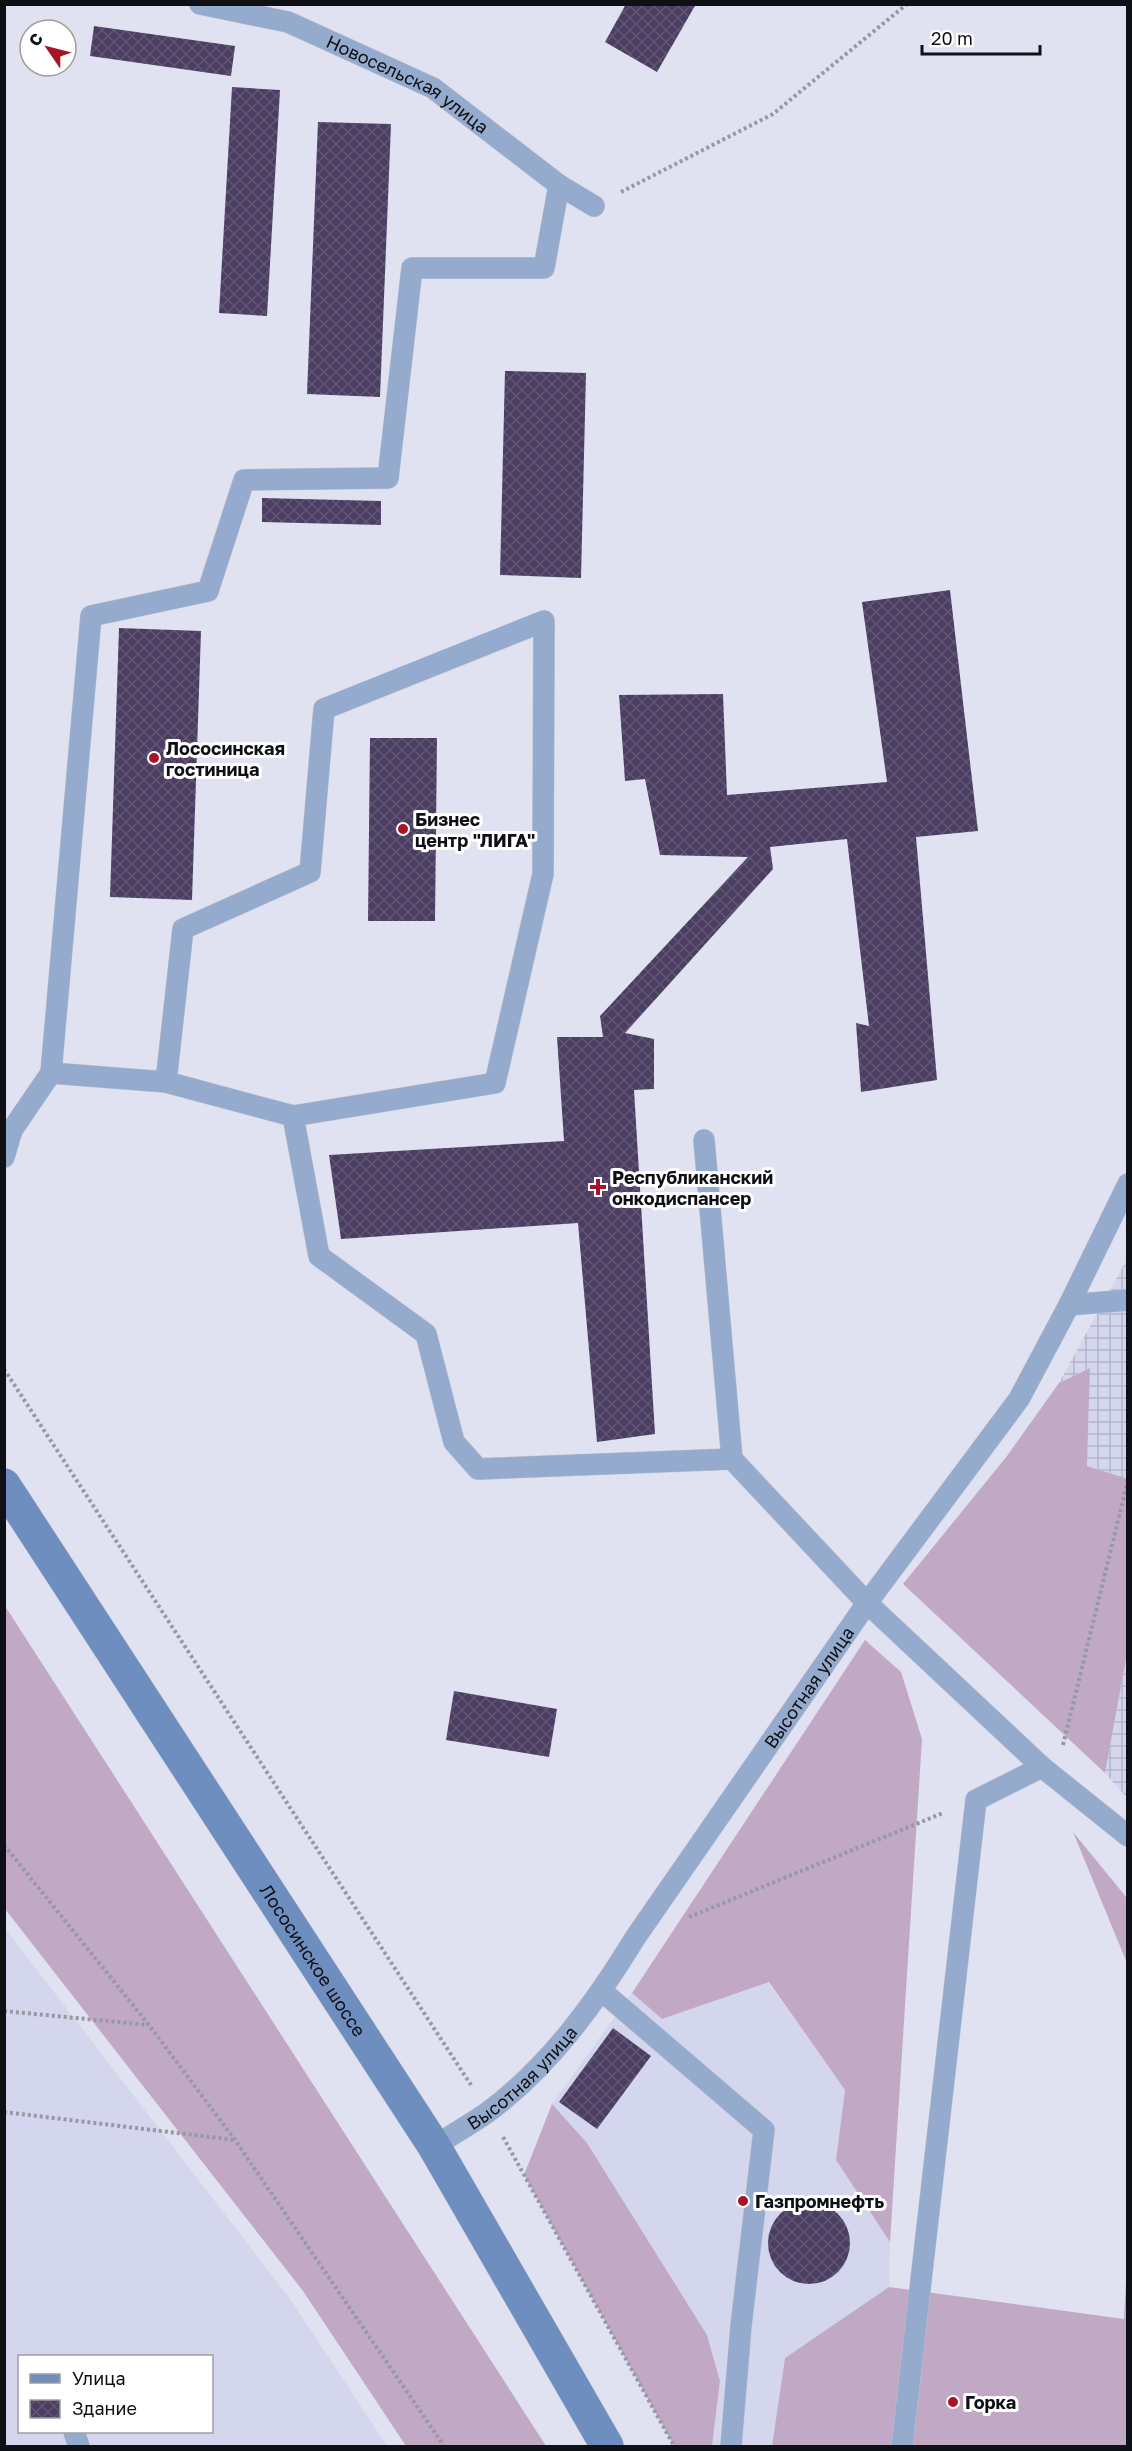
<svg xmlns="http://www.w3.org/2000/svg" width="1132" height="2451" font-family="'Golos Text',sans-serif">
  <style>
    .built { fill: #d3d6ec; fill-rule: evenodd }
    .industrial { fill: url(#industrial-grid) }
    .grass { fill: #c1a9c5 }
    .building { fill: url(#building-cross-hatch) }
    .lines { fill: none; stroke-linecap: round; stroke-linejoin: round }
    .lane-casing { stroke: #bfc0cf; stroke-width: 22 }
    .secondary-casing { stroke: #bfc0cf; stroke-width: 34 }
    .path { stroke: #9698a4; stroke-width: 4; stroke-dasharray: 3 3; stroke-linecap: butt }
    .lane { stroke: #95abcd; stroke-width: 21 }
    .secondary { stroke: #6e8ec0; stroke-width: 33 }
    .poi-dot { fill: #a91326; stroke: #fff; stroke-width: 2 }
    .labels { text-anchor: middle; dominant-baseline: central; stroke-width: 6; stroke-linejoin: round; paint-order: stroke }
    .street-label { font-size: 18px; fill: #0f1015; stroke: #fff }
    .poi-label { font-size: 18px; font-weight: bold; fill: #0f1015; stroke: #fff; text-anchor: start }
  </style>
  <defs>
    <pattern id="industrial-grid" width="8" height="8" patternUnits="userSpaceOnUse" patternTransform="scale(1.5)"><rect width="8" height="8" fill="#d3d6ec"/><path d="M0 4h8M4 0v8" fill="none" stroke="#b4b7ca"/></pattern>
    <pattern id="building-cross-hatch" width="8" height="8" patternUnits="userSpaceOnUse" patternTransform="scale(1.5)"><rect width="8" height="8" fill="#4c3e63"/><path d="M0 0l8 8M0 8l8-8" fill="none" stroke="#615674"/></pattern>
  </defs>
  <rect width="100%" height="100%" fill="#e0e2f2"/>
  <path class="built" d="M4 1927 290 2299 387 2446H5ZM20 2356H212V2432H20Z
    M768 1982 845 2090 836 2160 890 2242 889 2287 785 2358 772 2446H712L720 2381 707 2335 587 2143 552 2104 632 1993 662 2019Z"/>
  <path class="industrial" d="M1127 1259V1479L1087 1466 1090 1368 1059 1383Z
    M1127 1654V1798L1105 1773Z"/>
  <path class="grass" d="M1090 1368 1087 1466 1128 1479 1127 1654 1105 1773 903 1584 1007 1456 1059 1383Z
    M4 1606H5L546 2446H406L303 2291 5 1909Z
    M865 1640 901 1672 922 1739 890 2242 836 2160 845 2090 769 1982 662 2019 632 1993Z
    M1073 1832 1127 1898V1963Z
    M552 2104 587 2143 707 2335 720 2381 712 2446H674L524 2175Z
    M1127 2260V2446H772L785 2358 889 2287 1124 2319Z"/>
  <path class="building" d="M626 4H696L657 72 605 42Z
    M94 26 235 46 231 76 90 56Z
    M232 87 280 90 267 316 219 313Z
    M318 122 391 124 380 397 307 394Z
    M505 371 586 373 581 578 500 575Z
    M262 498 381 501V525L262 522Z
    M950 590 978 831 916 837 937 1080 861 1092 856 1023 869 1026 847 839 770 847 773 869 625 1033 654 1039V1089L634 1090 655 1434 597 1442 578 1223 341 1239 329 1155 564 1141 557 1037H603L600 1016 748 857 660 855 645 779 625 781 619 695 723 694 727 795 887 782 862 602Z
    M119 628 201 631 192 900 110 897Z
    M370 738H437L435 921H368Z
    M454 1691 557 1709 549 1757 446 1740Z
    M613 2028 651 2056 597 2129 559 2102Z
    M768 2243a41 41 0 1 1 82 0a41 41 0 1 1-82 0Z"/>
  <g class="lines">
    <g class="lane-casing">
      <g id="lane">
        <path id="s1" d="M200 4 288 22 433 88 559 185 594 206"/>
        <path d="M51 1073 166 1082 293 1116 495 1083 543 874 544 621 324 709 310 872 183 929 166 1082"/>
        <path d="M293 1116 319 1256 426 1334 454 1442 478 1469 732 1459"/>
        <path d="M704 1140 732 1459 867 1603 1042 1767 1128 1836"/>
        <path d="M4 1157 12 1130 51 1073 91 616 208 591 244 480 388 478 412 268H544L559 185"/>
        <path d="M1069 1305 1128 1300"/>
        <path d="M603 1992 764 2130 741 2326 731 2446"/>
        <path id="s2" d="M434 2146C452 2135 471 2124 488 2112 549 2067 596 2002 635 1938L867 1603 1019 1399 1069 1305 1128 1184"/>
        <path d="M74 2432 79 2446"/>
        <path d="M902 2446 976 1800 1042 1767"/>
      </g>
    </g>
    <g class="secondary-casing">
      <g id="secondary">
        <path id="s3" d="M4 1485 434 2146 607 2446"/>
      </g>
    </g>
    <path class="path" d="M621 192 773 114 907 4
      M4 1369 471 2085
      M1063 1745 1128 1480
      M4 1845 149 2025 235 2140 444 2446
      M689 1917 943 1813
      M4 2011 148 2025
      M4 2112 235 2140
      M503 2137 674 2446"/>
    <use href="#lane" class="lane"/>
    <use href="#secondary" class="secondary"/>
  </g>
  <g class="poi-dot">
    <circle cx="154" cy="758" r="6"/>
    <circle cx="403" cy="829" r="6"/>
    <path d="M595 1178h6v6h6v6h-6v6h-6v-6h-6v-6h6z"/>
    <circle cx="743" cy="2201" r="6"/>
    <circle cx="953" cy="2402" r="6"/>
  </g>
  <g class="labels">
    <g class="street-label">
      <text stroke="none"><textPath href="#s1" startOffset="225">Новосельская улица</textPath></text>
      <text stroke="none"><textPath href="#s2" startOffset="598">Высотная улица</textPath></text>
      <text stroke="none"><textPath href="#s3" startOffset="567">Лососинское шоссе</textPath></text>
      <text stroke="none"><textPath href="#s2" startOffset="112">Высотная улица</textPath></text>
    </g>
    <g class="poi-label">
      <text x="166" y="748">Лососинская<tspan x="166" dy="21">гостиница</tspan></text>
      <text x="415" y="819">Бизнес<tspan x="415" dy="21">центр "ЛИГА"</tspan></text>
      <text x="612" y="1177">Республиканский<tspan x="612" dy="21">онкодиспансер</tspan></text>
      <text x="755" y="2201">Газпромнефть</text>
      <text x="965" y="2402">Горка</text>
    </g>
  </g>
  <rect width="1132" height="2451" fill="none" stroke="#0f1015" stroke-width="12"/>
  <rect x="18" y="2355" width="195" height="78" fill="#ffffff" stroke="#9f9fa1" stroke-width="1.5"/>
  <rect x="30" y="2374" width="30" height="9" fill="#6e8ec0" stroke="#9f9fa1" stroke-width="1.5"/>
  <text x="72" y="2385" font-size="18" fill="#0f1015">Улица</text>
  <rect x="30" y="2400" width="30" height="18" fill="url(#building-cross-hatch)" stroke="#9f9fa1" stroke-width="1.5"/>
  <text x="72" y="2415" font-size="18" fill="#0f1015">Здание</text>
  <g transform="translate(48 48) rotate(305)"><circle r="28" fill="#ffffff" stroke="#9f9fa1" stroke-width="1.5"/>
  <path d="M0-4.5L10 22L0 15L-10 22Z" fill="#a91326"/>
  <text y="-9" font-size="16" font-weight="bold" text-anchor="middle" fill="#0f1015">С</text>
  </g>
  <path d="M922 45v9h118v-9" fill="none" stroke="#0f1015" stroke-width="3"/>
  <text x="931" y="45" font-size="18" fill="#0f1015" stroke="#ffffff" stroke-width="4.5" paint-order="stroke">20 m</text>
</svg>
